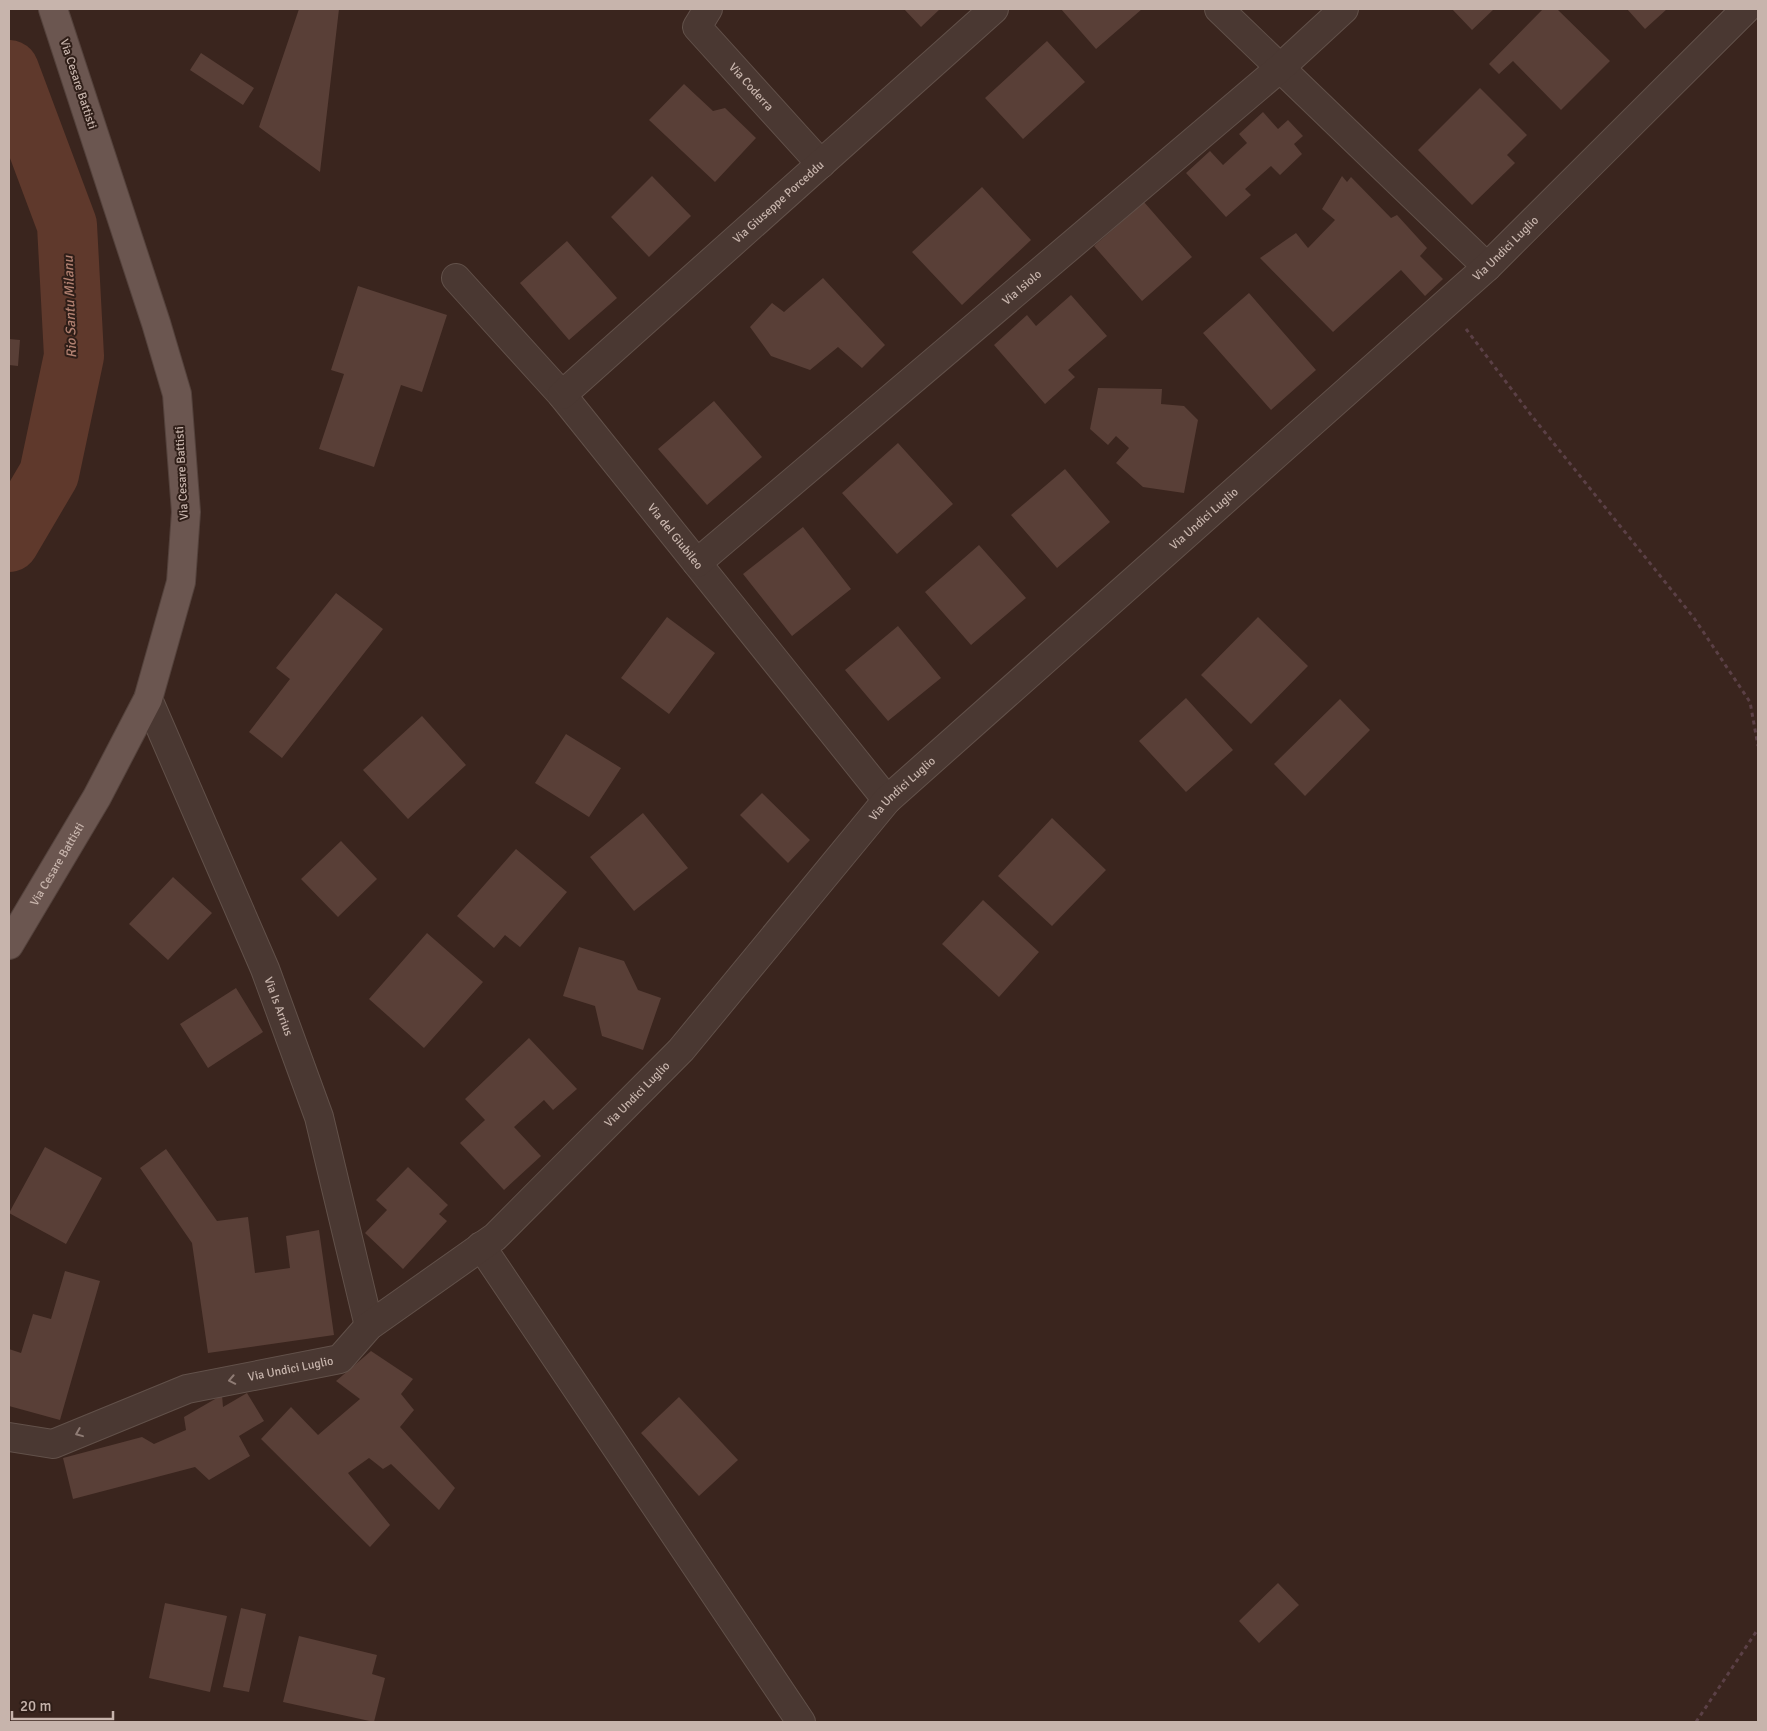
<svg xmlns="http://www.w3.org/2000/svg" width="1767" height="1731" font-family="Signika,sans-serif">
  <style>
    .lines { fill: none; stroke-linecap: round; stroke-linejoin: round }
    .river { stroke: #5f392c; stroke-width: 60 }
    .building { fill: #593f37 }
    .minor-casing { stroke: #62514a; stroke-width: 30 }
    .major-casing { stroke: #54423c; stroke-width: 30 }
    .path { stroke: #5b4046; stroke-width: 3; stroke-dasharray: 4 4; stroke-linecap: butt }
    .minor { stroke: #4a3832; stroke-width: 28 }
    .major { stroke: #6b5650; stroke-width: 28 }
    .oneway { stroke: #8f7c75 }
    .labels { text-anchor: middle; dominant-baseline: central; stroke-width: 4; stroke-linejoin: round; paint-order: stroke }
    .street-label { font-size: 12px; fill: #c7b4ac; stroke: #2f1e18 }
    .water-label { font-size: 14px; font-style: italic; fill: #b28171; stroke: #2f1e18 }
  </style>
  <rect width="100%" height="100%" fill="#3a251e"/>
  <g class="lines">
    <path class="river" d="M9 70 67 225 74 356 49 474 9 542"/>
  </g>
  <path class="building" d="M299 9H339L320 172 259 127Z
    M904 9H940L921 27Z
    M1061 9H1142L1096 49Z
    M1452 9H1494L1472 30Z
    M1543 9H1557L1610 61 1561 110 1513 61 1499 74 1489 64Z
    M1627 9H1667L1645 29Z
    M1047 41 1085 82 1023 139 985 98Z
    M201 53 254 88 243 105 190 70Z
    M684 84 713 111 725 108 756 138 715 182 649 120Z
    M1480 88 1527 135 1507 155 1515 163 1472 205 1418 150Z
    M1263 112 1278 129 1288 120 1303 136 1294 144 1302 154 1280 175 1271 166 1245 189 1251 195 1226 217 1186 173 1210 151 1223 165 1247 143 1239 134Z
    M652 176 691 216 649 257 611 217Z
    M1342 176 1347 182 1351 177 1391 218 1397 215 1427 248 1420 256 1443 279 1425 296 1401 270 1333 332 1260 258 1296 233 1308 248 1335 220 1322 209Z
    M982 187 1031 240 962 305 912 252Z
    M1144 202 1192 257 1142 301 1094 246Z
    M567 241 617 298 569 340 520 283Z
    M823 278 885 345 862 368 838 347 810 370 771 356 750 327 772 303 784 312Z
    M358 286 447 315 422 392 401 385 374 467 319 449 344 374 331 370Z
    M1249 293 1316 370 1271 410 1203 333Z
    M1071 295 1107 336 1068 370 1075 377 1045 404 994 345 1027 315 1036 326Z
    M9 339 20 340 18 366 9 365Z
    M1098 388 1162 389 1161 404 1184 406 1198 420 1184 493 1143 487 1116 463 1129 448 1116 436 1108 445 1090 429Z
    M714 401 762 457 707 505 658 449Z
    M898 443 953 504 897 554 842 493Z
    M1065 469 1110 522 1057 568 1011 515Z
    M803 527 851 589 792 636 743 574Z
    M979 545 1026 598 971 645 925 592Z
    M336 593 383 629 282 758 249 732 290 679 276 668Z
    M667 617 715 653 669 714 621 678Z
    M1258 617 1308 666 1251 724 1201 675Z
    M898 626 941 678 888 721 845 670Z
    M1186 698 1233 750 1186 792 1139 741Z
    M1340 699 1370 730 1305 796 1274 764Z
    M422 716 466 765 408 819 363 770Z
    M566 734 621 768 589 817 535 783Z
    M762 793 810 840 788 863 740 815Z
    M643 813 688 868 634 911 590 857Z
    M1052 818 1106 870 1052 926 998 876Z
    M341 841 377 879 338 917 301 879Z
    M516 849 567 892 520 947 505 935 494 948 457 916Z
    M173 877 212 913 168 960 129 924Z
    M983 900 1039 952 999 997 942 944Z
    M427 933 483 982 424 1048 369 999Z
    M579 947 624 961 638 990 661 998 643 1050 602 1036 595 1006 563 996Z
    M236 988 263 1032 208 1068 180 1024Z
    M529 1038 577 1089 553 1110 544 1100 514 1127 541 1156 504 1190 460 1143 485 1120 465 1099Z
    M45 1147 102 1178 66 1244 9 1213Z
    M166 1149 217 1221 248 1217 255 1273 290 1268 286 1236 319 1230 334 1335 208 1353 192 1243 140 1168Z
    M408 1167 448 1205 439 1214 447 1221 403 1269 365 1233 387 1210 376 1200Z
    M65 1271 100 1281 60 1420 9 1406V1349L21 1353 33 1314 51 1319Z
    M371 1351 413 1379 401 1394 414 1410 400 1427 455 1488 439 1510 391 1464 383 1469 369 1458 348 1473 390 1525 370 1547 261 1439 291 1407 318 1435 360 1399 336 1381Z
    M247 1393 264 1421 239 1436 250 1456 209 1480 195 1467 73 1499 63 1458 142 1437 154 1444 186 1430 184 1417 222 1395 223 1407Z
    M679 1397 738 1460 699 1496 641 1433Z
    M1278 1583 1299 1605 1259 1643 1239 1621Z
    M165 1603 227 1616 210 1692 149 1678Z
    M241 1608 266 1614 249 1692 223 1687Z
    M299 1636 377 1655 372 1674 385 1678 374 1722 283 1702Z"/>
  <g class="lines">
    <g class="minor-casing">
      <g id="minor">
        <path id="s1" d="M708 9 697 27 821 164"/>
        <path d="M1219 9 1487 267"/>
        <path id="s2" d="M456 278 562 395 887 800"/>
        <path id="s3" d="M562 395 994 9"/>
        <path id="s4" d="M697 563 1280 68 1344 9"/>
        <path id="s5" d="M148 699 265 969 319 1117 369 1326"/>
        <path d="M481 1246 801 1722"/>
        <path id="s6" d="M9 1437 53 1444 187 1389 340 1359 369 1326 495 1237 681 1050 887 800 1487 267 1746 9"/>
      </g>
    </g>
    <g class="major-casing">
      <g id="major">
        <path id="s7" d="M9 945 97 797 148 699 181 582 186 512 177 394 156 323 53 9"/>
      </g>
    </g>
    <path class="path" d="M1466 329 1531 415 1694 618 1750 702 1758 746
      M1696 1722 1758 1629"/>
    <use href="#minor" class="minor"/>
    <use href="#major" class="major"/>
  </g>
  <defs><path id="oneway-chevron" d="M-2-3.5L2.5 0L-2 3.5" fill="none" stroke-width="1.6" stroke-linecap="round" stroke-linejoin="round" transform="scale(1.25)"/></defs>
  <g class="oneway">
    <use href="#oneway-chevron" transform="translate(232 1380) rotate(169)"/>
    <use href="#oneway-chevron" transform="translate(79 1433) rotate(158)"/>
  </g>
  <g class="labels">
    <g class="street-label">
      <text transform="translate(78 84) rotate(72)">Via Cesare Battisti</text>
      <text stroke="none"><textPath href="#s1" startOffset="102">Via Coderra</textPath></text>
      <text stroke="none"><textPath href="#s3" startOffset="290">Via Giuseppe Porceddu</textPath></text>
      <text stroke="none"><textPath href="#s6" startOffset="1960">Via Undici Luglio</textPath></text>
      <text stroke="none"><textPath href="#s4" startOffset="426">Via Isiolo</textPath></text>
      <text transform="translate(182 473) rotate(-93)">Via Cesare Battisti</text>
      <text stroke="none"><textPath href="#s6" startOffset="1555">Via Undici Luglio</textPath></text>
      <text stroke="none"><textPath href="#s2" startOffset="339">Via del Giubileo</textPath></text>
      <text stroke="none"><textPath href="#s6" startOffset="1150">Via Undici Luglio</textPath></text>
      <text stroke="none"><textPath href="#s7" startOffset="94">Via Cesare Battisti</textPath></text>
      <text stroke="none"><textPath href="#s5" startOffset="334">Via Is Arrius</textPath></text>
      <text stroke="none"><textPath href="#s6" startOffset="745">Via Undici Luglio</textPath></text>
      <text stroke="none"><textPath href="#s6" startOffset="295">Via Undici Luglio</textPath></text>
    </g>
    <g class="water-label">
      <text transform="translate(70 307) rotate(-92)">Rio Santu Milanu</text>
    </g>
  </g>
  <rect width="1767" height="1731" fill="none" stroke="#c7b4ac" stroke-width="20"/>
  <path d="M12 1711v8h101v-8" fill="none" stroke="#c7b4ac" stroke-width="2.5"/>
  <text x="20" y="1711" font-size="15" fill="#c7b4ac" stroke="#2f1e18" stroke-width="4" paint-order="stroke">20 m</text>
</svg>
